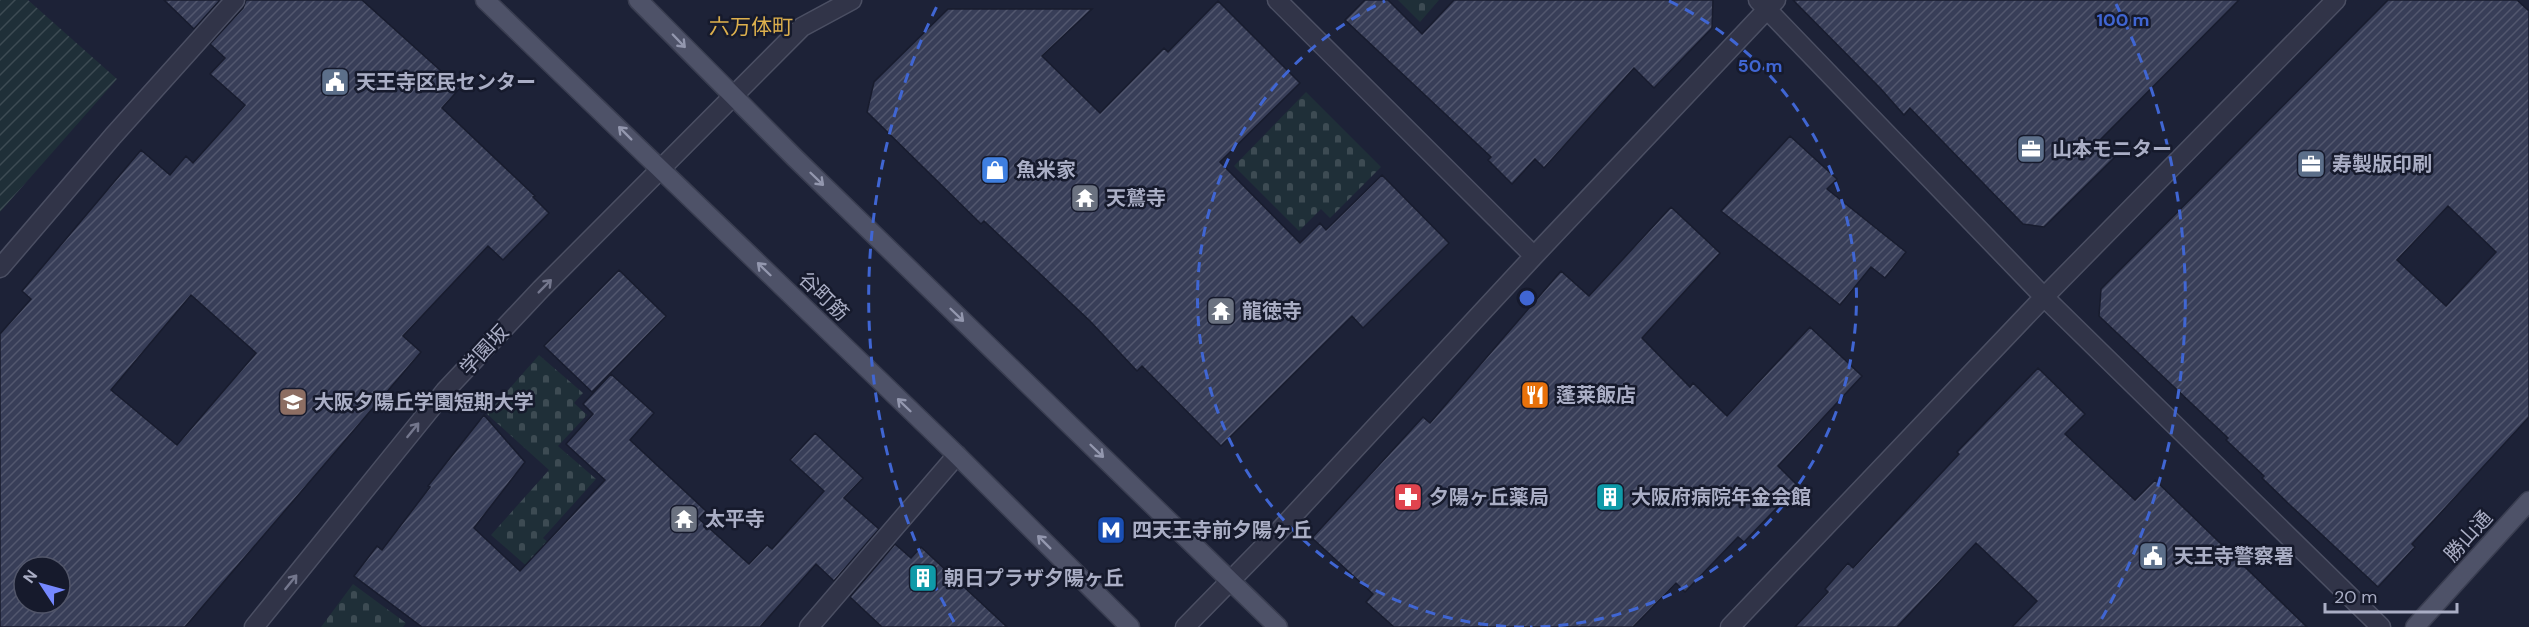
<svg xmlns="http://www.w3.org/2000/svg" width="2529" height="627" font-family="'DM Sans','Noto Sans JP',sans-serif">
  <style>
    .cemetery { fill: url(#cemetery-stones) }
    .garden { fill: url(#garden-furrows) }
    .building { fill: url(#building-hatch); stroke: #181c2e; stroke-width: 1.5; fill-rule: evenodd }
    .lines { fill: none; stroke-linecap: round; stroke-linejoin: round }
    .minor-casing { stroke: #4b4f63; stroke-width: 21 }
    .major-casing { stroke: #3a3e51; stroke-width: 21 }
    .minor { stroke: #313448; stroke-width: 18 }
    .major { stroke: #4e5268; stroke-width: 18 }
    .oneway { stroke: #9397ae }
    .oneway2 { stroke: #74778d }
    .ring { fill: none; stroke: #4066d3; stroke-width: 3; stroke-dasharray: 10 8 }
    .labels { text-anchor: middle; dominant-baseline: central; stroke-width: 5; stroke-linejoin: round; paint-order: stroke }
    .poi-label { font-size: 20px; font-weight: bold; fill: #aaaec5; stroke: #161a2c; text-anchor: start }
    .street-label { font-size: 20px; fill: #aaaec5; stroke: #161a2c }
    .neighbourhood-label { font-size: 21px; fill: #ddb04d; stroke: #161a2c }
    .centre { fill: #4066d3; stroke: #161a2c; stroke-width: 3 }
    .ring-label { font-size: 18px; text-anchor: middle; font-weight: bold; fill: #4066d3; stroke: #161a2c; stroke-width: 5; stroke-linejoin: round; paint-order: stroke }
  </style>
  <defs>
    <pattern id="cemetery-stones" width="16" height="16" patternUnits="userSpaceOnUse" patternTransform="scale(1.5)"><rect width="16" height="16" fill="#1f2f38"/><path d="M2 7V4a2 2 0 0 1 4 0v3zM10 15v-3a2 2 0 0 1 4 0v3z" fill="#3d4b53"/></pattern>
    <pattern id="garden-furrows" width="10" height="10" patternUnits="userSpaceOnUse" patternTransform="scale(1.5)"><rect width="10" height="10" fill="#1f2f38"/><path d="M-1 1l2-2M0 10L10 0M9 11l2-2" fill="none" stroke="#3d4b53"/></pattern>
    <pattern id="building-hatch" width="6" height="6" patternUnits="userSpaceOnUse" patternTransform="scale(1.5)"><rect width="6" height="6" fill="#383e58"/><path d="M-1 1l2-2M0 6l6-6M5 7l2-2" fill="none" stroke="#52576e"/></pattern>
  </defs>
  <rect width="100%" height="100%" fill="#1d2237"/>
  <path class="cemetery" d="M1398 0H1439L1420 22Z
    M1306 92 1381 167 1330 218 1321 209 1299 231 1234 166Z
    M539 355 583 393 574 403 587 415 558 446 596 479 543 538 583 573 562 597 491 535 549 470 487 414Z
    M353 584 406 623 403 627H321Z"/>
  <path class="garden" d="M0 0H28L117 79 0 212Z"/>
  <path class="building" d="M164 0H220L194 29Z
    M246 0H362L460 88 442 108 535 196 533 197 549 213 503 260 488 246 403 336 421 352 185 627H0V334L31 299 22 291 141 150 170 175 186 156 193 163 245 105 210 74 225 58 210 44 243 8ZM191 295 256 353 177 445 111 390ZM24 567H60V603H24Z
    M1365 0H1388L1422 34 1454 0H1713L1712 28 1654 88 1634 68 1544 168 1535 159 1512 184 1488 160 1491 157 1345 20Z
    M1793 0H2239L2101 139 2117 155 2044 227 2023 224 1910 108 1904 115 1881 89Z
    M2388 0H2517L2529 11V417L2412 544 2415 547 2378 587 2291 506 2262 478 2264 476 2226 440 2228 438 2099 316 2101 289ZM2448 206 2496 252 2446 306 2397 260Z
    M1218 1 1300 83 1220 162 1300 243 1320 223 1326 230 1382 175 1449 243 1363 328 1352 316 1221 446 1142 366 1137 371 1090 321 984 221 981 224 867 112 874 82 948 9H1092L1042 56 1100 113 1164 48 1168 52Z
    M1790 136 1837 179 1827 189 1906 252 1885 278 1871 267 1840 305 1721 211Z
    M1671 207 1720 253 1642 338 1690 387 1693 383 1727 416 1810 327 1862 376 1778 466 1798 486 1744 542 1738 537 1685 592 1676 583 1633 627H1394L1366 602 1373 594 1312 538 1423 417 1430 423 1561 271 1589 296Z
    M619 270 666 316 592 392 544 346Z
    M2038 368 2085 414 2065 434 2135 500 2155 480 2307 627H2012L2037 601 1976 543 1897 627H1795L1828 592 1825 589 1848 563 1853 568 1959 454 1957 452Z
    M611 374 654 413 630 440 706 511 699 519 749 564 767 545 772 549 824 491 790 460 815 433 863 478 844 498 879 529 834 581 816 564 760 627H422L354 576 377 546 382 550 430 487 428 486 484 415 525 462 474 528 520 571 605 480 566 444 593 414 583 404Z
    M895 544 911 558 921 547 1007 627H882L850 597Z"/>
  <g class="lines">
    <g class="minor-casing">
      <path id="minor" d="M1277 0 1534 256
        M1758 0 2044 297 2381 627
        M0 268 113 136 235 0
        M254 627 445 391 541 289 802 27 852 0
        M809 627 957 455
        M1185 627 1278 532 1534 256 1776 0
        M1730 627 2044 297 2336 0"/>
    </g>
    <g class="major-casing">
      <path id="major" d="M485 0 957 455 1130 627
        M638 0 795 158 1278 627
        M2415 627 2529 501"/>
    </g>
    <use href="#minor" class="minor"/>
    <use href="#major" class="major"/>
  </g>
  <defs><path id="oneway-shaft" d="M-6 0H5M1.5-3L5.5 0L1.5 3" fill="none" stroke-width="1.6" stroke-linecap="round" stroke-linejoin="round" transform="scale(1.5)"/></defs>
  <g class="oneway">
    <use href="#oneway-shaft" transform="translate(679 41) rotate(46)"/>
    <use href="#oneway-shaft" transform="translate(625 133) rotate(-135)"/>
    <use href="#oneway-shaft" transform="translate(817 179) rotate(44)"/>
    <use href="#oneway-shaft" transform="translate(764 269) rotate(-136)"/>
    <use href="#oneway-shaft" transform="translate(957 315) rotate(44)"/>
    <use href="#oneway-shaft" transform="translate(904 405) rotate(-136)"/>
    <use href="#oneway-shaft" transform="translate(1097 451) rotate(44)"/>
    <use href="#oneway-shaft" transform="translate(1044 542) rotate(-135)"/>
  </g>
  <g class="oneway2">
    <use href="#oneway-shaft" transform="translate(545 286) rotate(-45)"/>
    <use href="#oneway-shaft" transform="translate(413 430) rotate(-51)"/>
    <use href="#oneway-shaft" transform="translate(291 582) rotate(-51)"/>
  </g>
  <g class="ring">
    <path d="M1524 627A329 329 0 0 1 1385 1M1669 1A329 329 0 0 1 1530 627"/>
    <path d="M954 622A658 658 0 0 1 938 4M2116 4A658 658 0 0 1 2100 622"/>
  </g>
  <defs>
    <g id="civic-square" transform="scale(1.5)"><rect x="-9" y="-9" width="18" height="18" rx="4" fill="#5c6f8a" stroke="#161a2c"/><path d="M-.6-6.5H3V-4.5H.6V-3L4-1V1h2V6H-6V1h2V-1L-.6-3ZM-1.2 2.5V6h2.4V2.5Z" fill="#fff"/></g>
    <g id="office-square" transform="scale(1.5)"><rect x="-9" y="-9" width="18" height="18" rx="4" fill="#5c6f8a" stroke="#161a2c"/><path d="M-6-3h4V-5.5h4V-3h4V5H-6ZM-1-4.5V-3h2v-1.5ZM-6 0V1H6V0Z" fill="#fff"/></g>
    <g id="shop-square" transform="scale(1.5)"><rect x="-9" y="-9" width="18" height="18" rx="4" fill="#3f7fe0" stroke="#161a2c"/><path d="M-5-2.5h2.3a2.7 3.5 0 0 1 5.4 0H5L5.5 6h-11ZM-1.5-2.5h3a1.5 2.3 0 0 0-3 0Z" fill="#fff"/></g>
    <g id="temple-square" transform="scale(1.5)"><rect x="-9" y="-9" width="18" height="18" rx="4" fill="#6b7280" stroke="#161a2c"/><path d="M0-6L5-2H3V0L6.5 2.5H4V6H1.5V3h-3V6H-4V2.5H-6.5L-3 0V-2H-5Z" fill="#fff"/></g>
    <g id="restaurant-square" transform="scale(1.5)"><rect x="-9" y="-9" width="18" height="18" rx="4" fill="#e8710a" stroke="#161a2c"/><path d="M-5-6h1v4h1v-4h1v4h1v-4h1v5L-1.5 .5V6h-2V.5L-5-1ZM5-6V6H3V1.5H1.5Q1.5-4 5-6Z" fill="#fff"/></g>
    <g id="university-square" transform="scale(1.5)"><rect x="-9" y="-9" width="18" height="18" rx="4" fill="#8d6e63" stroke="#161a2c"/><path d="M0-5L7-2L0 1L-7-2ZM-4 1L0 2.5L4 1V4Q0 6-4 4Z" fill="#fff"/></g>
    <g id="pharmacy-square" transform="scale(1.5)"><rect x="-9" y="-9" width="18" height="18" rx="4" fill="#e0444e" stroke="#161a2c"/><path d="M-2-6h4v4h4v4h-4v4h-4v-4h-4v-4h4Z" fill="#fff"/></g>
    <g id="building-square" transform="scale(1.5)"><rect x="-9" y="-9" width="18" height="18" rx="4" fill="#0f9aa8" stroke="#161a2c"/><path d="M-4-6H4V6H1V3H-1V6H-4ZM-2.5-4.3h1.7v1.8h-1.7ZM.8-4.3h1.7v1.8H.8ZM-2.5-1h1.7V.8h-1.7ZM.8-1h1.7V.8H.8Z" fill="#fff"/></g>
    <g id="metro-square" transform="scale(1.5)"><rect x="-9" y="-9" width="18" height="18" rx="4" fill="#1a4fb4" stroke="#161a2c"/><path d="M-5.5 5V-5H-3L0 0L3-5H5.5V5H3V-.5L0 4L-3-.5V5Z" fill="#fff"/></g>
  </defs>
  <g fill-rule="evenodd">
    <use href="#civic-square" x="335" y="82"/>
    <use href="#office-square" x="2031" y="149"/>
    <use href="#office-square" x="2311" y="164"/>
    <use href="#shop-square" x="995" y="170"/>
    <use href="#temple-square" x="1085" y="198"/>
    <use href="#temple-square" x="1221" y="311"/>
    <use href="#restaurant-square" x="1535" y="395"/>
    <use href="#university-square" x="293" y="402"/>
    <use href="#pharmacy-square" x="1408" y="497"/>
    <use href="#building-square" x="1610" y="497"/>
    <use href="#temple-square" x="684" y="519"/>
    <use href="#metro-square" x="1111" y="530"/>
    <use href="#civic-square" x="2153" y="556"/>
    <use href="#building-square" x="923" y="578"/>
  </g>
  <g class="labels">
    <g class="poi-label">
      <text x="356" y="82">天王寺区民センター</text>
      <text x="2052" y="149">山本モニター</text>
      <text x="2332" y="164">寿製版印刷</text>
      <text x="1016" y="170">魚米家</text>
      <text x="1106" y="198">天鷲寺</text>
      <text x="1242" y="311">龍徳寺</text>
      <text x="1556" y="395">蓬莱飯店</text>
      <text x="314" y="402">大阪夕陽丘学園短期大学</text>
      <text x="1429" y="497">夕陽ヶ丘薬局</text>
      <text x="1631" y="497">大阪府病院年金会館</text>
      <text x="705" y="519">太平寺</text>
      <text x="1132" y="530">四天王寺前夕陽ヶ丘</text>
      <text x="2174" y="556">天王寺警察署</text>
      <text x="944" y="578">朝日プラザ夕陽ヶ丘</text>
    </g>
    <g class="street-label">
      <text transform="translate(824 296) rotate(44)">谷町筋</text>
      <text transform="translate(484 350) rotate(-47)">学園坂</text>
      <text transform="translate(2468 536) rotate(-48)">勝山通</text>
    </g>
    <g class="neighbourhood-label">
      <text x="751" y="27">六万体町</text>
    </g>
  </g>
  <circle cx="1527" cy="298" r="9" class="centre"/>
  <g class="ring-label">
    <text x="2123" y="26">100 m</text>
    <text x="1760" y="72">50 m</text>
  </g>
  <g transform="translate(42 585) rotate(306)"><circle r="28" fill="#161a2c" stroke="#515569" stroke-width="1.5"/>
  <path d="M0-4.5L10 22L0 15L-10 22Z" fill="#7588ff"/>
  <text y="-9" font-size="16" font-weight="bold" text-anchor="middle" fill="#aaaec5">N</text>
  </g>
  <path d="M2325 603v9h132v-9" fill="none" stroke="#aaaec5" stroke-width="3"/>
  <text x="2334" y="603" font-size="18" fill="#aaaec5" stroke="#161a2c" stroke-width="4.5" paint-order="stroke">20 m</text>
</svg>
